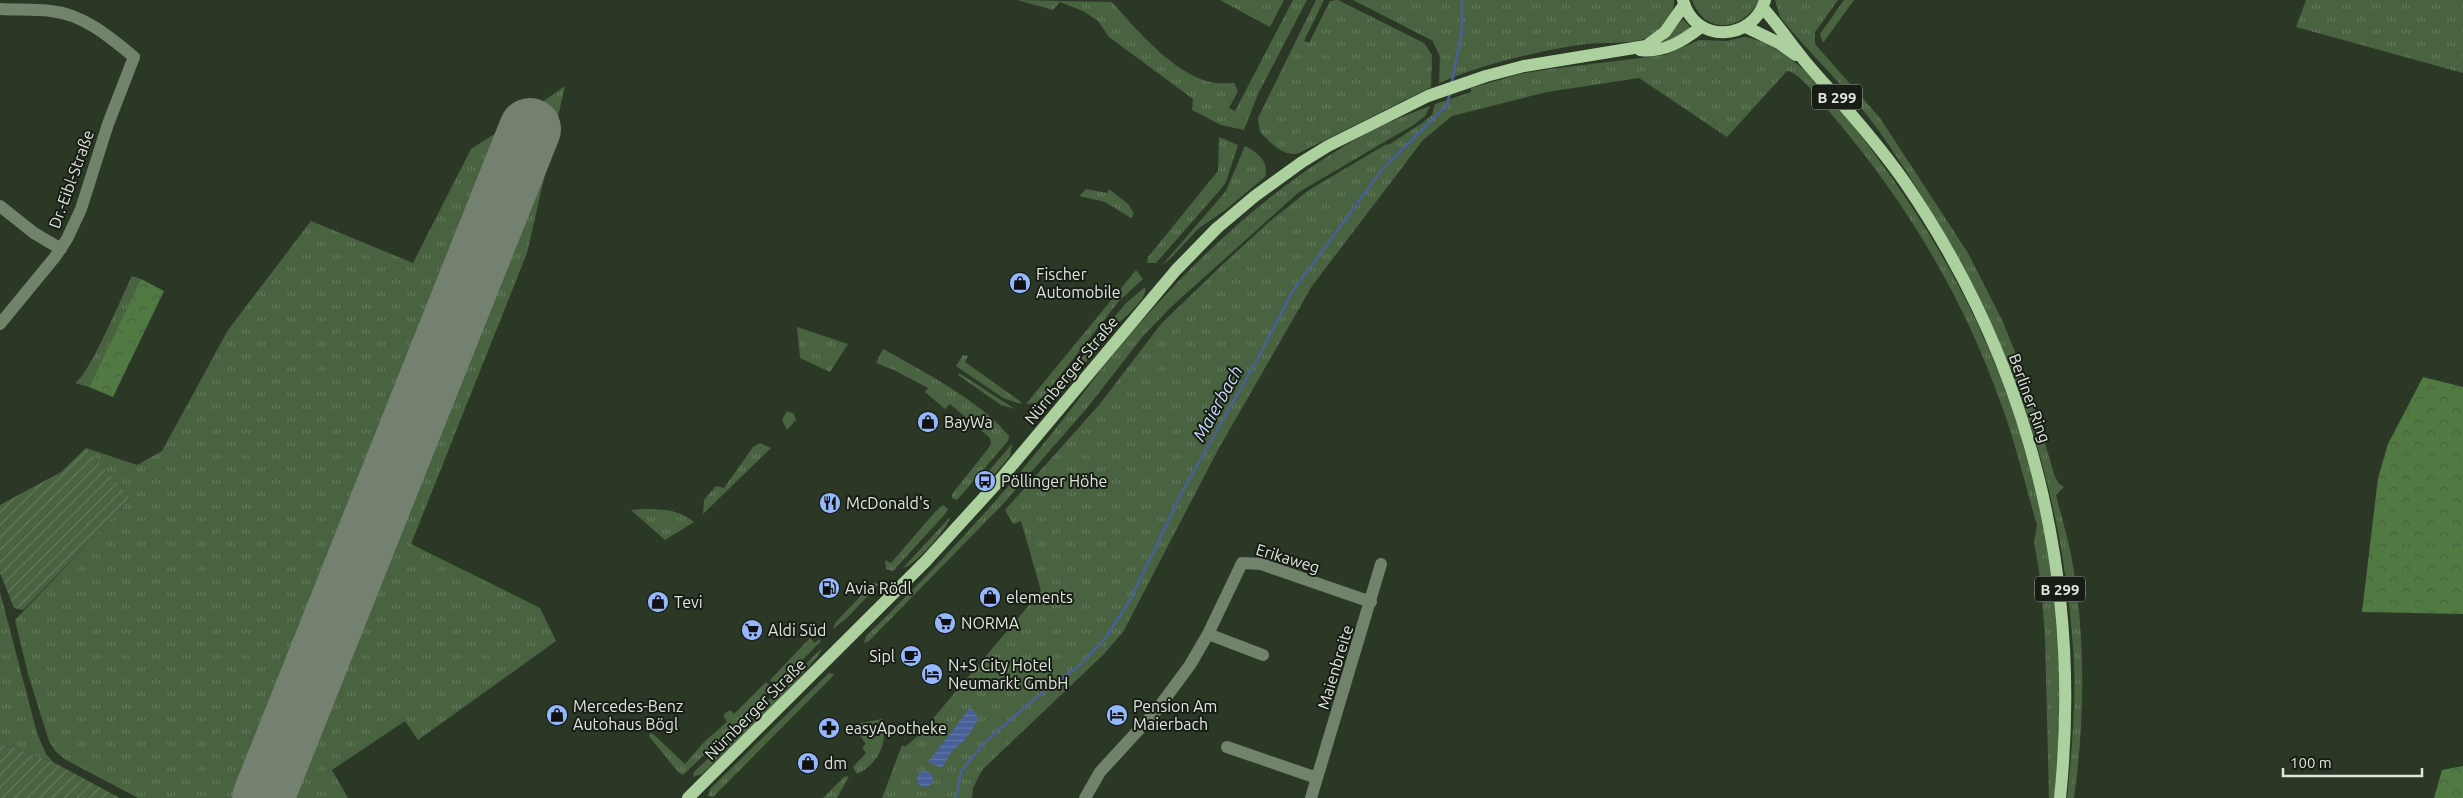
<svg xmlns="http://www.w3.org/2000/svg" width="2463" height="798" font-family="Ubuntu,sans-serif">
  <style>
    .grass { fill: url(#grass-tufts) }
    .forest { fill: url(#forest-crowns) }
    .garden { fill: url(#garden-furrows) }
    .water { fill: url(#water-rules) }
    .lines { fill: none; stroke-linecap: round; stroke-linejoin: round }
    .stream { stroke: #476198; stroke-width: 2.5 }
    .runway { stroke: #748070; stroke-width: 62 }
    .minor { stroke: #71836a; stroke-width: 12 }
    .major { stroke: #acd19f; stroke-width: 12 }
    .labels { text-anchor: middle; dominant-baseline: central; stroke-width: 4; stroke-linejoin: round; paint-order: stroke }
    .shield { fill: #171d15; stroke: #a2aaa0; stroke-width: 1 }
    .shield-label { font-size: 15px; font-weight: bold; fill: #dee6db }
    .street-label { font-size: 16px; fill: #dee6db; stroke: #171d15 }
    .poi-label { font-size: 16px; fill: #dee6db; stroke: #171d15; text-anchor: start }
    .water-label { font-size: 18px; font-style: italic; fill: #cadafb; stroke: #171d15 }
  </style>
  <defs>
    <pattern id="grass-tufts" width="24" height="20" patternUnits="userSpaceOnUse" patternTransform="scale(1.25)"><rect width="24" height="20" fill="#496340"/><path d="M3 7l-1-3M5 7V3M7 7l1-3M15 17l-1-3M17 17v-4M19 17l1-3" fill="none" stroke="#63795b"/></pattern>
    <pattern id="forest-crowns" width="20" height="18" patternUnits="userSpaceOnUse" patternTransform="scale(1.25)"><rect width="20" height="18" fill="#517a43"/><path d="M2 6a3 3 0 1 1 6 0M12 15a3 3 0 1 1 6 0" fill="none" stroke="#4a6042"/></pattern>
    <pattern id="garden-furrows" width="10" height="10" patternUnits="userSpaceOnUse" patternTransform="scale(1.25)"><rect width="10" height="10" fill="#496340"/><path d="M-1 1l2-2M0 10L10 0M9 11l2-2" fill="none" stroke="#63795b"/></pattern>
    <pattern id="water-rules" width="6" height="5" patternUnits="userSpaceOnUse" patternTransform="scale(1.25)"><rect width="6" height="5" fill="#476198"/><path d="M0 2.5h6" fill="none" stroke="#6178a6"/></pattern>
  </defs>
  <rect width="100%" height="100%" fill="#2b3826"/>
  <path class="grass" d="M1017 0 1112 2C1136 29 1173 73 1210 82 1218 84 1226 83 1234 83L1238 91 1229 108 1235 111 1293 0H1307L1258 94 1244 130 1221 125 1192 110 1193 99 1109 37 1098 21 1083 11 1060 2 1053 10Z
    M1220 0H1284L1270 27Z
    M1316 0H1324L1304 41 1309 43 1330 1 1338 0 1424 43 1432 55 1431 87 1299 153C1283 158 1270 142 1260 132L1258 118Z
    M1353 0H1674C1675 15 1662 29 1650 36 1636 45 1603 42 1586 44 1537 51 1484 64 1439 83L1440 57 1433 41Z
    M1692 0H1759C1744 31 1705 36 1692 0Z
    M1775 0H1838L1815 32V44L1880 118 1968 253 2002 320 2025 376 2055 477 2059 484 2064 487 2056 495C2061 515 2067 535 2071 555 2086 635 2085 718 2074 798H2067C2072 748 2077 697 2073 647 2059 449 1991 292 1879 131 1850 90 1811 56 1780 17Z
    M1844 0H1854L1823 43 1820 34Z
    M2306 0H2463V73L2296 27Z
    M1683 19 1691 28 1677 37 1662 43Z
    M1744 37C1792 44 1834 100 1861 136 1976 284 2039 437 2059 624 2065 682 2058 741 2055 798H2049L2045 638 2041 583 2034 542 2037 525C2025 484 2015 441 2000 401 1962 295 1905 200 1832 115 1824 105 1799 71 1787 71L1727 137 1639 78 1547 92 1452 116 1423 140 1312 286 1219 448 1123 632 1104 654 982 770 973 788 972 798H882L902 745 905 747 919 735 1041 591 1021 521 1013 524 1005 510 1099 405 1161 324 1220 267 1270 221 1309 190 1385 145 1390 144 1422 123 1432 115 1435 104 1471 92V88L1520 74 1550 69 1665 55 1699 40 1727 41Z
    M565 86 527 253 411 544 540 608 556 641 418 740 405 721 332 770 348 798H271L543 114 521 130 254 798H138L66 760 56 752 49 741 28 674 15 620 130 499 86 448 137 465 162 451 228 330 311 221 413 263 471 149 521 117Z
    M1430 106 1425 116 1415 124 1299 192 1171 307 1144 335 1087 408 1003 504 869 641 864 643 866 636C930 574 993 507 1049 437 1071 410 1091 382 1112 356 1185 268 1267 187 1369 132 1388 122 1409 114 1430 106Z
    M1219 137 1238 145 1226 182 1220 190 1156 263H1147L1148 257 1218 171Z
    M1245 146C1257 152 1270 162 1265 177L1224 211 1199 228 1170 259 1163 264 1226 191Z
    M1086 189 1107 193 1109 189 1128 204 1134 213 1131 218 1105 202 1079 196Z
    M1136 270 1143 279 1119 301 1043 397 1035 403 1026 404Z
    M132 276 141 279 89 387 75 383C90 374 122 296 132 276Z
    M1145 287C1149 300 1118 322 1108 333 1090 354 1067 395 1042 407L1125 304Z
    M797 327 848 344 830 372 800 358Z
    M883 349C921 370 982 402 1009 436L1008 441 957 500 952 498V494L987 450 991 444 990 438 950 404 945 409 925 392 928 388 894 370 876 363Z
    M963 355 968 356 965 362 1021 402V404L1003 398 956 366Z
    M959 373 1015 409 1001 405 958 375Z
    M787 411 794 414 796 420 787 430 782 420Z
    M760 443 771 448 703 514 704 500 716 486 724 488 753 447Z
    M1012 444 1010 456 992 477 987 473Z
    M943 505 948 509 946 513 893 571 886 569 885 560 891 563 935 512Z
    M641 509C660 509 679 509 694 522L665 540 631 510Z
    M950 517C948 529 915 565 903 568Z
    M873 583 879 584 848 617 833 629 835 623Z
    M0 592 37 733 46 754 53 762 0 743Z
    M810 638 815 643 819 639 821 641 781 682 772 683 770 680Z
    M822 648C821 661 719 758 702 774L693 777 694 772Z
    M829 673 834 674 831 678 713 797 708 796 710 789Z
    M766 682 772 687 771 691 683 775 678 772 649 736 650 733 653 734 685 764 705 741 727 722 724 717V714L730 710 734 714Z
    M882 719C889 743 878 764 857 774L853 767 866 753 862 748 866 744 855 729 861 723Z
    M849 776 837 798H823L844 777Z"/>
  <path class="forest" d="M141 279 164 291 113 397 89 387Z
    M2423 377 2463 387V614L2362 612 2378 478 2388 444Z
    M2463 766V798H2434L2442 770Z"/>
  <path class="garden" d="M86 448 131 499 23 610 14 608 0 573V505L61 472Z
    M0 743 53 762 120 798H0Z"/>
  <path class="water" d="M970 708 976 713 978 720 965 740 952 751 942 768 928 762Z
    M917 779a8 8 0 1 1 16 0a8 8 0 1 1-16 0Z"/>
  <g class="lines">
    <path class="stream" d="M1452 82 1462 30V0
      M956 798 961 771 986 741 1032 701 1081 664 1107 636 1131 598 1183 490 1259 356 1292 292 1384 167 1447 105 1450 93"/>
    <path class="runway" d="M263 798 530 129"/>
    <path class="minor" d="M0 9C17 10 34 9 51 11 83 14 110 37 134 57L108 124 81 209 67 239 55 257 0 324
      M0 206 34 233 61 249
      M1208 634 1263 655
      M1227 747 1317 778
      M1085 798 1100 772 1156 711 1190 665 1208 634 1242 563 1261 564 1371 602
      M1311 798 1381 564"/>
    <path class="major" d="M1683 0C1694 44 1753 42 1765 0
      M1763 8C1779 26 1793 47 1809 66 1842 104 1875 140 1904 181 2030 364 2083 577 2060 798
      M1746 27 1779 43 1796 55
      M1640 50C1664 53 1683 41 1701 27
      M688 798 926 561 998 482 1176 270 1217 228 1255 196 1302 162 1328 146 1428 96 1486 76 1524 66 1646 46 1665 32 1684 5"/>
  </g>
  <defs>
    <g id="shop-disc" transform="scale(1.125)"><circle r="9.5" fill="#95b7fd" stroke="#171d15"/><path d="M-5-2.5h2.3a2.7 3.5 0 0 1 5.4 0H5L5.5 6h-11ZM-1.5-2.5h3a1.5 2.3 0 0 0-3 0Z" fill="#111"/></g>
    <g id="bus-disc" transform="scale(1.125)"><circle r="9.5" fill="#95b7fd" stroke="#171d15"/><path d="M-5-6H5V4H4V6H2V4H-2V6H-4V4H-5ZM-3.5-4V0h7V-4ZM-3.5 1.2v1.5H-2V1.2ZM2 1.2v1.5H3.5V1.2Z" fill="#111"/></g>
    <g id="restaurant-disc" transform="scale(1.125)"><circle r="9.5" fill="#95b7fd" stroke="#171d15"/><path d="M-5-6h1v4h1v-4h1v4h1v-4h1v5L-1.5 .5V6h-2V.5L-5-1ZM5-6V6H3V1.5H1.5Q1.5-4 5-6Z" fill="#111"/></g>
    <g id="fuel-disc" transform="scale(1.125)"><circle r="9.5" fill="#95b7fd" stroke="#171d15"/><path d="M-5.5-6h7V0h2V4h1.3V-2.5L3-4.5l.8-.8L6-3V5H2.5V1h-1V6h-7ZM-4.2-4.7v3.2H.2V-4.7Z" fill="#111"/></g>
    <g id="supermarket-disc" transform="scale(1.125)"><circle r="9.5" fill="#95b7fd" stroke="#171d15"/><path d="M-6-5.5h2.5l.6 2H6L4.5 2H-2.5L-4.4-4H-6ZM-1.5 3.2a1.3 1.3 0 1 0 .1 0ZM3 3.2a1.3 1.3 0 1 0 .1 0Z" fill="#111"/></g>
    <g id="cafe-disc" transform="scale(1.125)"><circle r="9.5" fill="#95b7fd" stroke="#171d15"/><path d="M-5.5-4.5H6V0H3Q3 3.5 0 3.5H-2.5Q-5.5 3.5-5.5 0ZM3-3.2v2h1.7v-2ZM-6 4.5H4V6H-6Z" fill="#111"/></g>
    <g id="hotel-disc" transform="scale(1.125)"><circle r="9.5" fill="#95b7fd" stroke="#171d15"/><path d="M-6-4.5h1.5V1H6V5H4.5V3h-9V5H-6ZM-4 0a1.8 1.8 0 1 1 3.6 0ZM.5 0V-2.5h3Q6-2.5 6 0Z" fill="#111"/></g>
    <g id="pharmacy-disc" transform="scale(1.125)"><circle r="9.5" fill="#95b7fd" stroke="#171d15"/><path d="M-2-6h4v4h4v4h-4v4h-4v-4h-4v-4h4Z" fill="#111"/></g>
  </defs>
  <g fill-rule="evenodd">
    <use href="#shop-disc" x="1020" y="283"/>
    <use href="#shop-disc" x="928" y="422"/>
    <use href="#bus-disc" x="985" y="481"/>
    <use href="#restaurant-disc" x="830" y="503"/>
    <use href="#fuel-disc" x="829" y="588"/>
    <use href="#shop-disc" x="990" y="597"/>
    <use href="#shop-disc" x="658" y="602"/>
    <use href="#supermarket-disc" x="945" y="623"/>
    <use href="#supermarket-disc" x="752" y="630"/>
    <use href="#cafe-disc" x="911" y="656"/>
    <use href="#hotel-disc" x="932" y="674"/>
    <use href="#shop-disc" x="557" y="715"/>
    <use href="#hotel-disc" x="1117" y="715"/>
    <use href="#pharmacy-disc" x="829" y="728"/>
    <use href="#shop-disc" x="808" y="763"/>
  </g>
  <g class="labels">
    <g class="shield">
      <rect x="1812" y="84.5" width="50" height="25" rx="4"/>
      <rect x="2035" y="576.5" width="50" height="25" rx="4"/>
    </g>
    <g class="shield-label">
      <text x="1837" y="97">B 299</text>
      <text x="2060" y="589">B 299</text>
    </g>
    <g class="street-label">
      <text transform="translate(71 179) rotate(-70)">Dr.-Eibl-Straße</text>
      <text transform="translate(1071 370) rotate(-50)">Nürnberger Straße</text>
      <text transform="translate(2030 398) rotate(70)">Berliner Ring</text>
      <text transform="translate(1288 558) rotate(17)">Erikaweg</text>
      <text transform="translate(1335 667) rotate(-73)">Maienbreite</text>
      <text transform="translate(755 709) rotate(-45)">Nürnberger Straße</text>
    </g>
    <g class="poi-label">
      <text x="1036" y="274">Fischer<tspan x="1036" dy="18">Automobile</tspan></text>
      <text x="944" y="422">BayWa</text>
      <text x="1001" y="481">Pöllinger Höhe</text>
      <text x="846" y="503">McDonald's</text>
      <text x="845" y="588">Avia Rödl</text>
      <text x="1006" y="597">elements</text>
      <text x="674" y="602">Tevi</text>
      <text x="961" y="623">NORMA</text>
      <text x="768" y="630">Aldi Süd</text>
      <text x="895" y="656" text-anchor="end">Sipl</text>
      <text x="948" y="665">N+S City Hotel<tspan x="948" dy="18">Neumarkt GmbH</tspan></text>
      <text x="573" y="706">Mercedes-Benz<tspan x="573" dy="18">Autohaus Bögl</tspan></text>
      <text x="1133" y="706">Pension Am<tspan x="1133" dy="18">Maierbach</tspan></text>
      <text x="845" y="728">easyApotheke</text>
      <text x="824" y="763">dm</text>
    </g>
    <g class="water-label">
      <text transform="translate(1217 403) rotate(-61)">Maierbach</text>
    </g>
  </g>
  <path d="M2283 768v8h139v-8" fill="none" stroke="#dee6db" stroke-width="2.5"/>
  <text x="2290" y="768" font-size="15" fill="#dee6db" stroke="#171d15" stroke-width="4" paint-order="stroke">100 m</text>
</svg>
